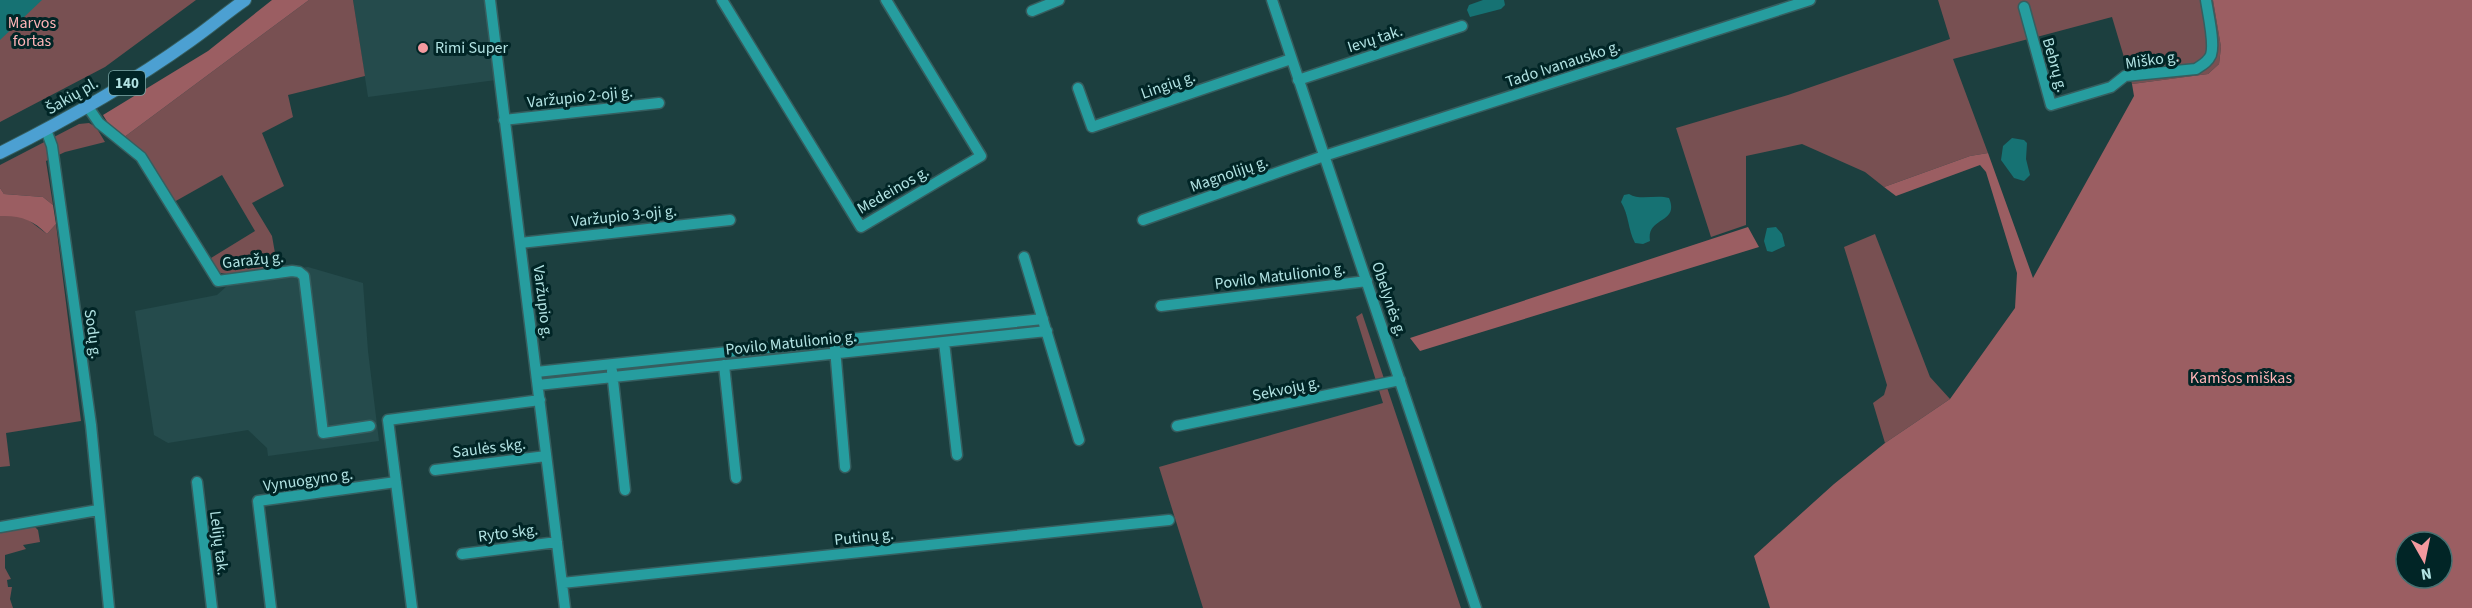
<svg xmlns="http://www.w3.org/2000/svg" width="2472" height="608" font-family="'Source Sans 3',sans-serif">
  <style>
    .built { fill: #254b4c }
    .green { fill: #785052 }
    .forest { fill: #9b5e62; fill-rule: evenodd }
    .water { fill: #167273 }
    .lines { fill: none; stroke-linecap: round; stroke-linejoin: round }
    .minor-casing { stroke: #365e5f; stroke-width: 13 }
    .major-casing { stroke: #365e5f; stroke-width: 14 }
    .minor { stroke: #269d9f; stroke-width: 10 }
    .major { stroke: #4ca0d2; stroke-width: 12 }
    .poi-dot { fill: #f49a9f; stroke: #012526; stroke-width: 2 }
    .labels { text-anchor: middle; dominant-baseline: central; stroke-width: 6; stroke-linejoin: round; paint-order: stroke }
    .shield { fill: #012526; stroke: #7daaaa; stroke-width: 1.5 }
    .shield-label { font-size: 15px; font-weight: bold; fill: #b2e3e3 }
    .park-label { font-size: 16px; fill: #ffb4b7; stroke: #012526 }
    .street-label { font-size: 16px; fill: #b2e3e3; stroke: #012526 }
    .poi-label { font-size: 16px; fill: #b2e3e3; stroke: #012526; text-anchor: start }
  </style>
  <rect width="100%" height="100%" fill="#1c3f3f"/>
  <path class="built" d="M353 0H486L496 80 368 97Z
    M308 267 363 283 368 351 379 441 268 456 267 448 248 430 168 443 154 435 135 311 217 295 238 276Z"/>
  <path class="green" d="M0 0H196L105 67 0 122Z
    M309 0H353L365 76 288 95 293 117 262 133 284 186 252 203 272 236 278 270 238 276 215 272 211 258 255 231 222 175 174 202 123 138Z
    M1938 0H2213L2221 47 2219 64 2208 74 2132 84 2112 17 1953 59 1988 153 1970 156 1884 187 1865 172 1802 144 1746 156V225L1711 237 1676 128 1788 95 1950 39Z
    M89 123 96 127 105 142 65 152 46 161 53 205 43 197 4 194 0 188V165L79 124Z
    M14 215 27 219 47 234 56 224 81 421 6 433 10 466 0 467V216Z
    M1875 234 1930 377 1950 399 1885 443 1873 403 1884 395 1887 385 1844 247Z
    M1362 313 1461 608H1203L1159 467 1383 403 1356 317Z
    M35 527 38 530 40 542 23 545 26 549 5 555V568L11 579 7 580 8 587H12L10 599 13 608H0V532Z"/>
  <path class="forest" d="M272 0H309L123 138 111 128 103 115 208 51Z
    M2213 0H2472V608H1770L1754 556 1834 484 1885 443 1950 399 2015 308 2017 273 1986 172 1980 165 1896 196 1884 187 1970 156 1988 153 2033 278 2134 96 2132 84 2208 74 2219 64 2221 47ZM2406 542H2442V578H2406Z
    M0 188 4 194 43 197 53 205 56 224 47 234C33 220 20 215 0 216Z
    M1748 227 1759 247 1420 351 1410 338Z"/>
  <path class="water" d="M0 0H42L0 40Z
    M1483 0H1504L1505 5 1501 9 1470 17 1467 10 1469 5Z
    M2012 138 2024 140 2027 143 2026 159 2030 175 2024 181 2014 178 2001 160 2003 146Z
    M1629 194C1641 201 1656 194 1669 198 1680 224 1646 216 1650 241L1643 244 1635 243C1628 230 1629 215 1621 202L1624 195Z
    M1776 227 1782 234 1785 246 1772 252 1767 251 1764 241 1767 228Z"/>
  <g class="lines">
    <g class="minor-casing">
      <path id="minor" d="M490 0 565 608
        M722 0 861 227 981 156 886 0
        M1272 0 1476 608
        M2024 7 2051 105 2111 87 2125 76 2196 69C2202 65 2208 62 2211 55 2215 43 2208 14 2206 0
        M1032 11 1059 0
        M1298 80 1462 26
        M1078 88 1092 127 1291 59
        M88 107 99 123 141 157 218 281 292 271 299 272 304 276 323 433 370 426
        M504 120 659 103
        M46 130 52 146 91 425 109 608
        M1143 220 1324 156 1810 0
        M520 243 730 220
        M1024 257 1079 440
        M1161 306 1367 281
        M944 342 957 455
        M835 348 845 467
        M724 365 736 478
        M612 371 625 490
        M536 372 1043 319
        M538 385 1047 331
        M1177 426 1400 380
        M435 470 546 456
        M197 482 212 608
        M0 527 98 510
        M462 554 557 542
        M562 583 1169 520
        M271 608 258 501 396 482
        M412 608 388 420 540 400"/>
    </g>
    <g class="major-casing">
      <path id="major" d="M0 153C66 120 130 84 190 41 209 28 226 13 245 0"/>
    </g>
    <use href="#minor" class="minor"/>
    <use href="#major" class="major"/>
  </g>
  <circle class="poi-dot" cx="423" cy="48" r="6"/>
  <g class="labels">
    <rect class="shield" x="109" y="71" width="36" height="24" rx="4.5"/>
    <g class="shield-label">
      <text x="127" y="83">140</text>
    </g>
    <g class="park-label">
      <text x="32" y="23">Marvos<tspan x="32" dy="18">fortas</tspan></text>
      <text x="2241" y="378">Kamšos miškas</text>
    </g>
    <g class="street-label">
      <text transform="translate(1375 39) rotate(-18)">Ievų tak.</text>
      <text transform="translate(2152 60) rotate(-8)">Miško g.</text>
      <text transform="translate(1563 64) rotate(-18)">Tado Ivanausko g.</text>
      <text transform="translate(2055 65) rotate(74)">Bebrų g.</text>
      <text transform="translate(1168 85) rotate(-19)">Lingių g.</text>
      <text transform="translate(72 96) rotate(-30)">Šakių pl.</text>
      <text transform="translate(580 97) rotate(-6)">Varžupio 2-oji g.</text>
      <text transform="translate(1229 174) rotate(-19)">Magnolijų g.</text>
      <text transform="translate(893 190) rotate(-30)">Medeinos g.</text>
      <text transform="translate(624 216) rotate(-6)">Varžupio 3-oji g.</text>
      <text transform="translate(253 260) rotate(-6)">Garažų g.</text>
      <text transform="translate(1280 276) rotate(-7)">Povilo Matulionio g.</text>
      <text transform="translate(1389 299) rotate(71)">Obelynės g.</text>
      <text transform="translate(543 302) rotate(83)">Varžupio g.</text>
      <text transform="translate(93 334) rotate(82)">Sodų g.</text>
      <text transform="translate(791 343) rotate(-6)">Povilo Matulionio g.</text>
      <text transform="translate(1286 389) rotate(-12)">Sekvojų g.</text>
      <text transform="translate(489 448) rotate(-7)">Saulės skg.</text>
      <text transform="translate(308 480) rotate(-8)">Vynuogyno g.</text>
      <text transform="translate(508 533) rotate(-7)">Ryto skg.</text>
      <text transform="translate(864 537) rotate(-6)">Putinų g.</text>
      <text transform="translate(219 543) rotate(83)">Lelijų tak.</text>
    </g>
    <g class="poi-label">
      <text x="435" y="48">Rimi Super</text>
    </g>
  </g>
  <g transform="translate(2424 560) rotate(171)"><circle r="28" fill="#012526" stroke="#487172" stroke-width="1.5"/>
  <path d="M0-4.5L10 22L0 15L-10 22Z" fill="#f49a9f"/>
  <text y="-9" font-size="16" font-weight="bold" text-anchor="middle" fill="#b2e3e3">N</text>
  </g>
</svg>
